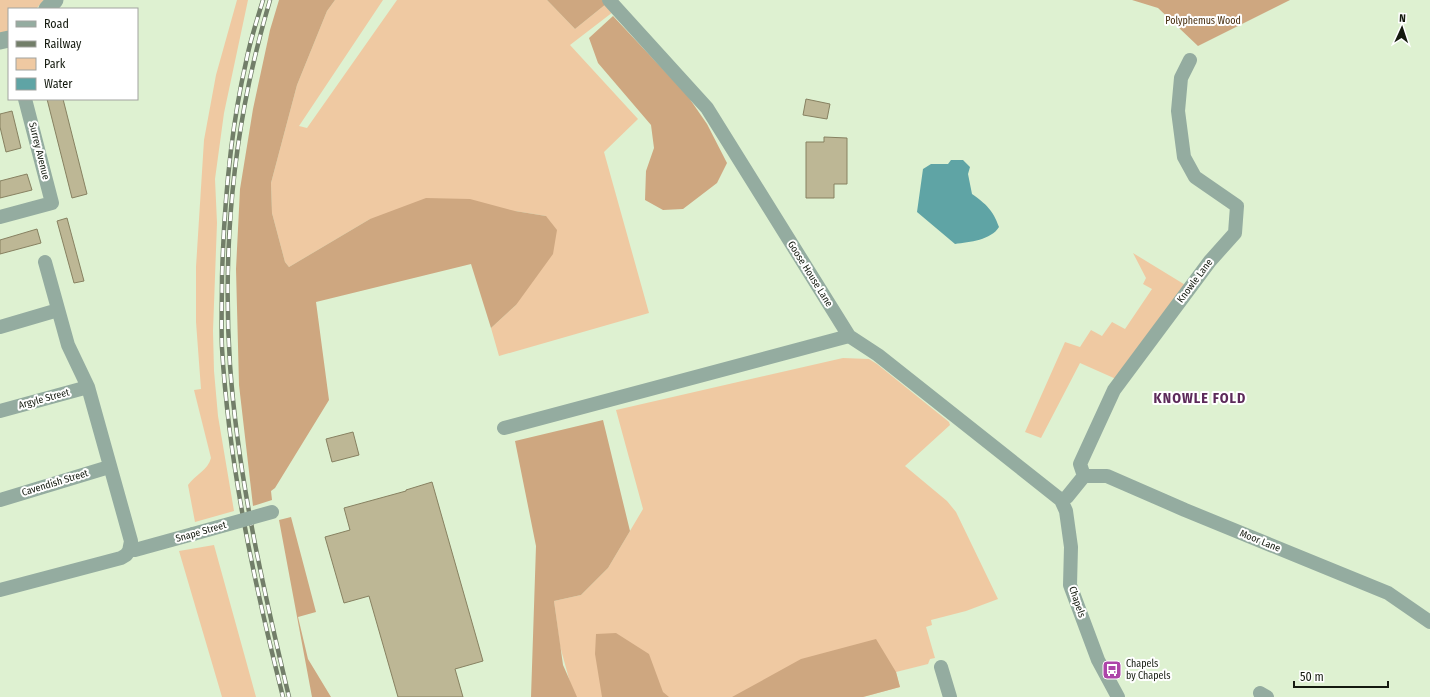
<svg xmlns="http://www.w3.org/2000/svg" width="1430" height="697" font-family="'Fira Sans Condensed',sans-serif">
  <style>
    .green { fill: #efc9a2 }
    .forest { fill: #cea780 }
    .water { fill: #5fa4a5 }
    .building { fill: #bdb795; stroke: #878161 }
    .lines { fill: none; stroke-linecap: round; stroke-linejoin: round }
    .minor { stroke: #94aca0; stroke-width: 14 }
    .tertiary { stroke: #94aca0; stroke-width: 17 }
    .rail-casing { stroke: #727e69; stroke-width: 4.5 }
    .rail { stroke: #fff; stroke-width: 3; stroke-dasharray: 9; stroke-linecap: butt }
    .minor-bridge { stroke: #94aca0; stroke-width: 14 }
    .labels { text-anchor: middle; dominant-baseline: central; stroke-width: 4; stroke-linejoin: round; paint-order: stroke }
    .park-label { font-size: 10px; fill: #462c0c; stroke: #fff }
    .street-label { font-size: 10px; fill: #141a0f; stroke: #fff }
    .poi-label { font-size: 10px; fill: #141a0f; stroke: #fff; text-anchor: start }
    .district-label { font-size: 14px; font-weight: bold; letter-spacing: 1px; fill: #5c2a5a; stroke: #fff }
  </style>
  <rect width="100%" height="100%" fill="#def1d1"/>
  <path class="green" d="M0 0H44L36 9H9V30L0 34Z
    M237 0H248L224 113 215 179 217 223 213 331 214 371 218 416 234 511 195 522 188 485C195 475 208 470 211 458L194 390 201 389 196 322V267L204 140 216 75Z
    M335 0H383L299 126 307 128 397 0H547L575 29 606 4 613 12 570 45 638 119 604 152 649 313 499 356 491 328 516 305 546 216 515 211 370 219 289 267 285 262 272 213 271 183 297 85 327 11Z
    M1133 253 1187 286 1116 379 1080 363 1041 438 1025 432 1065 342 1080 347 1091 330 1102 336 1112 322 1125 329 1152 289 1143 284 1146 278Z
    M843 358 869 359 877 364 949 422 950 425 905 466 947 501 956 512 998 599 966 611 931 620 932 625 926 627 935 658 930 659 928 664 896 672 900 687 863 697H574L560 646 554 601 581 595 608 568 643 509 616 410Z
    M214 545 256 697H222L179 551Z"/>
  <path class="forest" d="M279 0H335L327 11 297 85 271 183 272 213 285 262 289 267 370 219 426 198 470 199 515 211 546 216 557 230 553 254 516 305 491 328 471 264 316 302 329 400 275 488 271 491 272 500 253 506 239 385 236 269 240 189 253 109 270 30Z
    M547 0H602L606 4 575 29Z
    M1132 0H1290L1198 46 1158 8Z
    M613 16 687 95 707 124 727 163 717 183 683 209 663 210 645 200 646 171 654 148 651 125 598 63 589 38Z
    M603 420 630 531 608 568 581 595 554 601 563 665 577 697H531L536 546 515 441Z
    M291 517 316 612 298 617 308 659 331 697H312L279 520Z
    M616 633 649 654 663 692 669 697H602L595 654 596 634Z
    M876 639 896 672 900 687 863 697H732L801 659Z"/>
  <path class="water" d="M951 160H963L970 167 968 174 972 194C986 204 993 210 999 227 991 240 970 242 955 244L917 212 923 169 931 164H948Z"/>
  <path class="building" d="M47 99H63L87 194 72 198Z
    M806 99 830 104 827 119 803 115Z
    M12 111 21 148 6 152 0 127V114Z
    M824 137 847 138V184H834V198H806V142H824Z
    M27 174 32 190 0 198V181Z
    M67 218 84 281 74 283 57 221Z
    M37 229 41 243 0 254V240Z
    M353 432 359 455 332 462 326 439Z
    M432 482 483 661 455 669 463 697H398L369 596 344 603 325 537 350 530 344 508 406 491V490Z"/>
  <g class="lines">
    <path class="minor" d="M609 0 707 108 849 336 878 355 1061 500 1066 511 1071 547 1070 585 1098 660 1118 697
      M0 217 52 203 25 99
      M0 327 58 310
      M0 411 88 387
      M504 428 849 336
      M1084 476H1107L1185 510 1388 593 1430 622
      M0 500 109 467
      M1061 500 1067 497 1084 476 1080 464 1114 390 1210 261 1235 233 1237 206 1195 177 1184 157 1178 111 1181 78 1190 60
      M130 548 135 550 193 534
      M0 590 121 558 126 555 129 551 131 541 88 387 68 345 45 262
      M941 667 950 697
      M1260 693 1267 697"/>
    <path class="tertiary" d="M47 9 55 0
      M0 41 9 39"/>
    <g class="rail-casing">
      <path id="rail" d="M263 0C257 20 250 41 246 62 230 132 224 205 222 277 222 300 221 324 222 348 229 466 254 582 283 697
        M270 0C262 27 255 55 249 83 230 174 224 273 230 365 238 477 263 588 289 697"/>
    </g>
    <use href="#rail" class="rail"/>
    <path class="minor-bridge" d="M193 534 272 512"/>
  </g>
  <defs>
    <g id="bus-square" transform="scale(1)"><rect x="-9" y="-9" width="18" height="18" rx="4" fill="#ad45a9" stroke="#fff"/><path d="M-5-6H5V4H4V6H2V4H-2V6H-4V4H-5ZM-3.5-4V0h7V-4ZM-3.5 1.2v1.5H-2V1.2ZM2 1.2v1.5H3.5V1.2Z" fill="#fff"/></g>
  </defs>
  <g fill-rule="evenodd">
    <use href="#bus-square" x="1112" y="670"/>
  </g>
  <g class="labels">
    <g class="park-label">
      <text x="1203" y="21">Polyphemus Wood</text>
    </g>
    <g class="street-label">
      <text transform="translate(39 151) rotate(76)">Surrey Avenue</text>
      <text transform="translate(810 274) rotate(58)">Goose House Lane</text>
      <text transform="translate(1195 281) rotate(-53)">Knowle Lane</text>
      <text transform="translate(44 399) rotate(-15)">Argyle Street</text>
      <text transform="translate(55 483) rotate(-17)">Cavendish Street</text>
      <text transform="translate(201 532) rotate(-16)">Snape Street</text>
      <text transform="translate(1260 541) rotate(22)">Moor Lane</text>
      <text transform="translate(1077 602) rotate(71)">Chapels</text>
    </g>
    <g class="poi-label">
      <text x="1126" y="664">Chapels<tspan x="1126" dy="12">by Chapels</tspan></text>
    </g>
    <g class="district-label">
      <text x="1200" y="398">KNOWLE FOLD</text>
    </g>
  </g>
  <rect x="8" y="8" width="130" height="92" fill="#ffffff" stroke="#a1a39f"/>
  <rect x="16" y="21" width="20" height="6" fill="#94aca0" stroke="#a1a39f"/>
  <text x="44" y="28" font-size="12" fill="#141a0f">Road</text>
  <rect x="16" y="41" width="20" height="6" fill="#727e69" stroke="#a1a39f"/>
  <text x="44" y="48" font-size="12" fill="#141a0f">Railway</text>
  <rect x="16" y="58" width="20" height="12" fill="#efc9a2" stroke="#a1a39f"/>
  <text x="44" y="68" font-size="12" fill="#141a0f">Park</text>
  <rect x="16" y="78" width="20" height="12" fill="#5fa4a5" stroke="#a1a39f"/>
  <text x="44" y="88" font-size="12" fill="#141a0f">Water</text>
  <g transform="translate(1402 28) rotate(3)" stroke="#ffffff" stroke-width="3" paint-order="stroke">
  <path d="M0-3L7 15L0 10L-7 15Z" fill="#141a0f"/>
  <text y="-6" font-size="11" font-weight="bold" text-anchor="middle" fill="#141a0f">N</text>
  </g>
  <path d="M1294 681v6h94v-6" fill="none" stroke="#141a0f" stroke-width="2"/>
  <text x="1300" y="681" font-size="12" fill="#141a0f" stroke="#ffffff" stroke-width="3" paint-order="stroke">50 m</text>
</svg>
